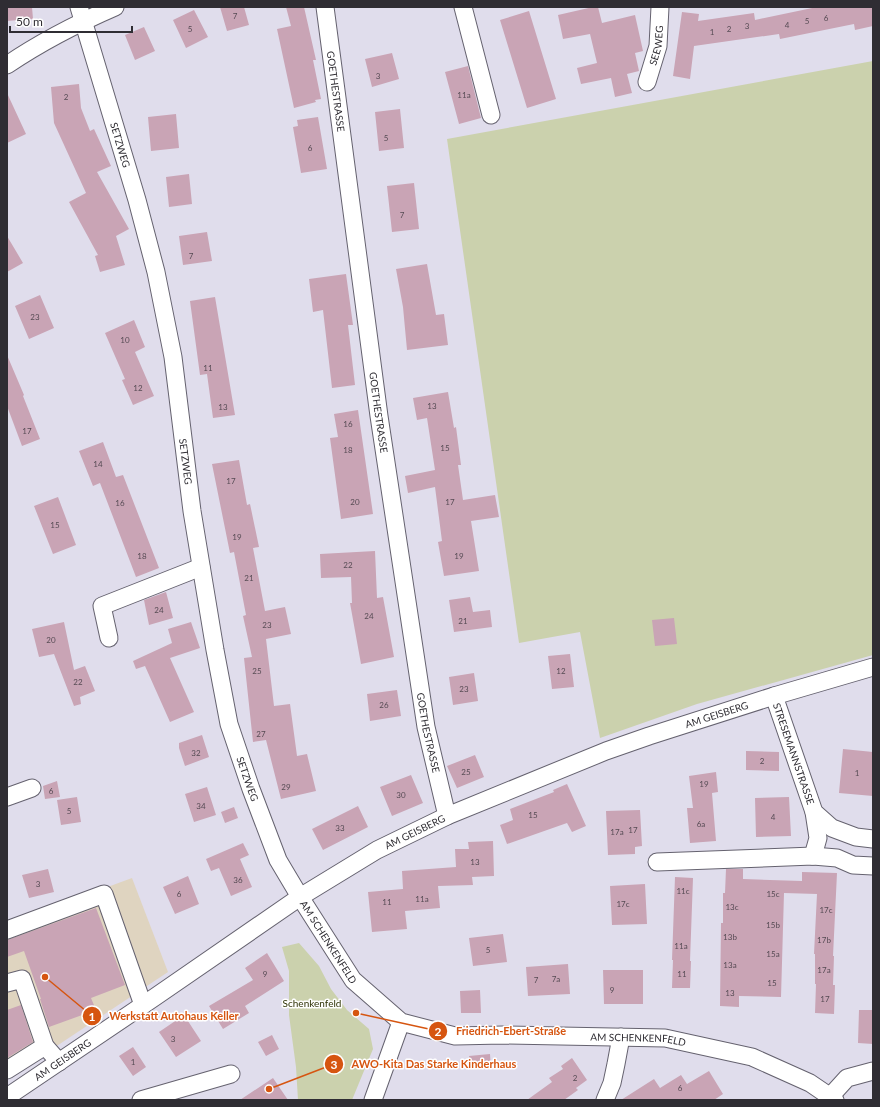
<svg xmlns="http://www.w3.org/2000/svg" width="880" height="1107" font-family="Lato,sans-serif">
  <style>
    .commercial { fill: #dfd4c0 }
    .green { fill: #cbd1ad }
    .building { fill: #c9a4b5 }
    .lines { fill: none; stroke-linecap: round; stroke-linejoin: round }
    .minor-casing { stroke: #65626f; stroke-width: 19 }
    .minor { stroke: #fff; stroke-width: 17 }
    .labels { text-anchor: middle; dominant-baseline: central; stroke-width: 3; stroke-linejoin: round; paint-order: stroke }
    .number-label { font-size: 8px; fill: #564b54 }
    .street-label { font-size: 10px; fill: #2f2d33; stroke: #fff }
    .park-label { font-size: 10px; fill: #2f3306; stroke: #fff }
    .leader { fill: none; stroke: #d65510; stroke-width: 1.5 }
    .callout-dot { fill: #d65510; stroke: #fff; stroke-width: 1.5 }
    .mark-label { font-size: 12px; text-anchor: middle; font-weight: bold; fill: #fff }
    .callout-label { font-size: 11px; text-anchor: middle; font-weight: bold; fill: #d65510; stroke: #fff; stroke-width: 3; stroke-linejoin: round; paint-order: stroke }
  </style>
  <rect width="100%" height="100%" fill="#e0ddec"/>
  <path class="commercial" d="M132 878 168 972 7 1079V924Z"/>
  <path class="green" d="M873 61V655L697 704 600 738 580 632 519 643 447 139Z
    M299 943 319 966 331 989 347 1010 369 1029 373 1049 352 1100H298L296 1067 289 1015V971L282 947Z"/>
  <path class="building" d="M7 7H32L33 19 7 21Z
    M220 7H244L249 25 227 31Z
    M286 7H304L316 60H313L321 99 315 100 316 102 294 108 277 29 291 26Z
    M593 7H598L602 23 635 15 643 51 635 53 639 71 627 74 632 93 615 97 611 78 581 84 577 68 597 63 590 34 563 39 558 15Z
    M817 7H873V26L855 30 854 24 780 39 779 34 694 46 690 79 673 76 682 12 699 14 698 21 754 13 755 20Z
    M194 10 208 37 186 48 173 20Z
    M529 11 556 99 527 108 500 20Z
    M144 27 155 51 135 60 125 35Z
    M392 53 399 79 372 87 365 59Z
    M468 66 481 118 459 124 445 72Z
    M79 84 81 108 90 131 94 129 111 166 97 172 129 229 116 236 125 265 100 272 95 256 98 255 69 202 86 193 54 123 51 87Z
    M7 93 26 134 7 143Z
    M400 109 404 148 379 151 375 112Z
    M176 114 179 148 151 151 148 117Z
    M318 117 327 169 301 173 293 127 298 126 297 120Z
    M189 174 192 204 169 207 166 177Z
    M414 183 419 229 392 232 387 186Z
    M207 232 212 261 183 265 179 236Z
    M7 236 23 263 7 272Z
    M427 264 436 315 444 314 448 345 407 350 403 307 396 269Z
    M346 274 353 325H348L355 385 332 388 323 310 313 312 309 279Z
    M40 295 54 328 29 339 15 306Z
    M215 297 235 415 213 418 207 374 200 375 190 301Z
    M134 320 145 347 135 352 154 396 133 405 122 380 125 379 105 333Z
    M7 355 24 395 23 396 40 439 22 446 7 406Z
    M448 392 454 428 456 427 461 465H458L463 500 495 495 499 517 471 521 479 571 444 576 438 542 442 541 435 487 408 493 405 476 435 470 427 418 417 420 413 398Z
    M358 410 373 514 341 519 330 438 338 437 334 414Z
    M103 442 116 477 123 475 159 568 136 577 100 483 93 486 79 451Z
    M239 460 247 505 250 504 259 547 253 548 265 611 285 607 291 634 266 639 274 706 290 704 297 756 307 754 316 791 281 799 266 740 253 742 244 658 252 657 243 616 246 615 234 552 230 553 212 464Z
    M58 497 76 545 53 554 34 506Z
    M375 551 377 598 383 597 394 657 361 664 350 603H352L351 577 321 578 320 554Z
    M166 592 173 618 149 625 144 600Z
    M470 597 473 612 490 610 492 627 454 632 449 600Z
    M674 618 677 644 655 646 652 620Z
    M64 622 74 670 85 666 95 691 80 697 81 704 74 706 54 654 39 657 32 629Z
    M191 622 200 648 170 658 194 712 170 722 145 666 136 669 133 661 172 643 168 629Z
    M570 654 574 687 552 689 548 656Z
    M474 673 478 701 453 705 449 677Z
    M397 690 401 716 370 721 367 694Z
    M202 735 209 757 185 766 179 748V743Z
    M843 749 873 752V796L839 793Z
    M746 751 779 752V771L746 770Z
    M475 755 484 777 457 788 447 766Z
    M716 772 718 792 712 793 716 841 690 843 687 808H693L689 776Z
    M411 775 423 803 392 816 380 787Z
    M57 781 60 797 45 799 43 786Z
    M567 784 586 826 572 832 567 823 507 844 500 825 513 820 510 809 554 792 553 790Z
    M207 787 216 815 194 822 185 794Z
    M77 797 81 822 61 825 57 800Z
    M789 797 791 836 756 837 755 798Z
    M358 806 368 827 323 850 312 829Z
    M234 807 238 818 225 823 221 812Z
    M640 810 642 846 635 847V854L608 855 606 811Z
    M493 841 494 876 472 877 473 885 438 886 440 908 405 911 407 929 372 932 368 892 403 889 402 871 456 867 455 849H469L468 842Z
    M243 843 249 855 240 859 252 887 231 896 219 868 211 871 206 859Z
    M48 869 54 892 29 898 22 875Z
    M726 869H743V879L802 881V872L837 873 833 956H834L833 985H835L834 1014 815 1013 816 984H815V954H814L817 894 784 893 781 997 739 996V1007L720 1006 721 923H723V893H725Z
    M188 876 199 904 175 914 163 887Z
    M675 877 693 878 690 961H691L690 988H672L673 960H672Z
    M645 884 647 924 612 925 610 886Z
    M96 908 125 985 91 998 96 1010 49 1027 40 999H41L24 951 7 957V940L10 939Z
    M503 934 507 962 473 966 469 938Z
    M267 953 284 981 245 1006 249 1013 223 1029 209 1006 253 980 245 968Z
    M568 964 570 994 528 996 526 967Z
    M603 970H643V1004H604Z
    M480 990 481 1013H461L460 991Z
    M21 1005 33 1042 7 1058V1010Z
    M859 1010H873V1044L858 1043Z
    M184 1015 201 1041 176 1057 159 1032Z
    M272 1035 279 1049 266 1056 258 1042Z
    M133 1047 146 1067 133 1076 119 1056Z
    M490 1054 491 1068 471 1069 469 1056Z
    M572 1058 587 1080 576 1088 578 1090 564 1100H527L552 1082 549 1078 563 1069 561 1066Z
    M709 1071 723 1094 714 1100H621L654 1079 660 1088 681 1075 687 1084Z
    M273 1078 288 1100H240Z"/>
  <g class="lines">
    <g class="minor-casing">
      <g id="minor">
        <path id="s1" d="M79 7 137 200 156 272 173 357 192 511 215 650 229 724 251 789 278 860 300 897 353 980 401 1022 455 1036 503 1035 665 1038 752 1057 810 1083 835 1100"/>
        <path id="s2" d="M325 7 379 416 426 727 447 816"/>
        <path d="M463 7 491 115"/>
        <path d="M7 65C41 42 78 23 115 7"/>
        <path id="s3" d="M647 82 658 46 660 7"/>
        <path d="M109 638 102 606 201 567"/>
        <path id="s4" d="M774 696 814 812 832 828 856 837 873 839"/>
        <path d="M7 797 32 788"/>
        <path d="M813 856 818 838 814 812"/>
        <path d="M657 862 813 856 837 858 853 865 873 866"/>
        <path d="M7 930 104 894 143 1005"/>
        <path d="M7 983 22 979 45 1046 59 1062"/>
        <path d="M7 1070 45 1046"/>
        <path id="s5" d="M7 1097 155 997 300 897 377 850 447 816 606 751 649 736 774 696 873 667"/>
        <path d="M141 1100 231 1074"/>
        <path d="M373 1100 401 1022"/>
        <path d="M605 1100 612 1083 616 1064 621 1037"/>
        <path d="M827 1100 847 1078 873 1071"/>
      </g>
    </g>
    <use href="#minor" class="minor"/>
  </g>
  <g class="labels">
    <g class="number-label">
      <text x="235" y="16">7</text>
      <text x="826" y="18">6</text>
      <text x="807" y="21">5</text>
      <text x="787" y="25">4</text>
      <text x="747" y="26">3</text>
      <text x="190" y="29">5</text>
      <text x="729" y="29">2</text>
      <text x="712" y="32">1</text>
      <text x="378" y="76">3</text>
      <text x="464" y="95">11a</text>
      <text x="66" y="97">2</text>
      <text x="386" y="138">5</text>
      <text x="310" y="148">6</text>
      <text x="402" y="215">7</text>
      <text x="191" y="256">7</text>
      <text x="35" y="317">23</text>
      <text x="125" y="340">10</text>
      <text x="208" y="368">11</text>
      <text x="138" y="388">12</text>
      <text x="432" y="406">13</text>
      <text x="223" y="407">13</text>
      <text x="348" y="424">16</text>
      <text x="27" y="431">17</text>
      <text x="445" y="448">15</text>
      <text x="348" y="450">18</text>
      <text x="98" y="464">14</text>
      <text x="231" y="481">17</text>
      <text x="355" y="502">20</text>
      <text x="450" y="502">17</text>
      <text x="120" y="503">16</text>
      <text x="55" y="525">15</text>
      <text x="237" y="537">19</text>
      <text x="142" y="556">18</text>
      <text x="459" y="556">19</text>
      <text x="348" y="565">22</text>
      <text x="249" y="578">21</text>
      <text x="159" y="610">24</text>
      <text x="369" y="616">24</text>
      <text x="463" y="621">21</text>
      <text x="267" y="625">23</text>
      <text x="51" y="640">20</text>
      <text x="257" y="671">25</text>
      <text x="561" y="671">12</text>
      <text x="78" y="682">22</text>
      <text x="464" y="689">23</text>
      <text x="384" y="705">26</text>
      <text x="261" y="734">27</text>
      <text x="196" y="753">32</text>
      <text x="762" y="761">2</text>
      <text x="466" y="772">25</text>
      <text x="857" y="773">1</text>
      <text x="704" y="784">19</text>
      <text x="286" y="787">29</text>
      <text x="51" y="791">6</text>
      <text x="401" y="795">30</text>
      <text x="201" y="806">34</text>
      <text x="69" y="811">5</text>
      <text x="533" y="815">15</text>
      <text x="773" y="817">4</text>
      <text x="701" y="824">6a</text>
      <text x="340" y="828">33</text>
      <text x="633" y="830">17</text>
      <text x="617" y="832">17a</text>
      <text x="475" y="862">13</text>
      <text x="238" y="880">36</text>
      <text x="38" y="884">3</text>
      <text x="683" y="891">11c</text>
      <text x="179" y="894">6</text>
      <text x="773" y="894">15c</text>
      <text x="422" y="899">11a</text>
      <text x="387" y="902">11</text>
      <text x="623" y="904">17c</text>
      <text x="732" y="907">13c</text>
      <text x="826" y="910">17c</text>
      <text x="773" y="925">15b</text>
      <text x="730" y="937">13b</text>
      <text x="824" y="940">17b</text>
      <text x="681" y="946">11a</text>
      <text x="488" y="950">5</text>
      <text x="773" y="954">15a</text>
      <text x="730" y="965">13a</text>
      <text x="824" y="970">17a</text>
      <text x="265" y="974">9</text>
      <text x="682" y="974">11</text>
      <text x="556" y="979">7a</text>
      <text x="536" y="980">7</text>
      <text x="772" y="983">15</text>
      <text x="612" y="990">9</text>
      <text x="730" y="993">13</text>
      <text x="825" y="999">17</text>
      <text x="173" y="1039">3</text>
      <text x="133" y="1062">1</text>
      <text x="575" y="1078">2</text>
      <text x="680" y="1088">6</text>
    </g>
    <g class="street-label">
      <text stroke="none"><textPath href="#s3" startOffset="38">SEEWEG</textPath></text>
      <text stroke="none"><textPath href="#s2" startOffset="85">GOETHESTRASSE</textPath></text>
      <text stroke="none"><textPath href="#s1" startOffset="144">SETZWEG</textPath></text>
      <text stroke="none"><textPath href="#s2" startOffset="409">GOETHESTRASSE</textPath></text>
      <text stroke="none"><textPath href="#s1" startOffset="468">SETZWEG</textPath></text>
      <text stroke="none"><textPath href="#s5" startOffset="811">AM GEISBERG</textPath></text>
      <text stroke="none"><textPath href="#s2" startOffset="733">GOETHESTRASSE</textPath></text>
      <text stroke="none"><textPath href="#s4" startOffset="61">STRESEMANNSTRASSE</textPath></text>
      <text stroke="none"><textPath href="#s1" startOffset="792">SETZWEG</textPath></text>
      <text stroke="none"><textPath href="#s5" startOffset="487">AM GEISBERG</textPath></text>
      <text stroke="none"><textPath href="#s1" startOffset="975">AM SCHENKENFELD</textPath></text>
      <text stroke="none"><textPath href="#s1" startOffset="1323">AM SCHENKENFELD</textPath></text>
      <text stroke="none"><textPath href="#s5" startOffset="67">AM GEISBERG</textPath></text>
    </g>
    <g class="park-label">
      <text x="312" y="1003">Schenkenfeld</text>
    </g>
  </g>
  <path class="leader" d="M45 977L92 1016M356 1013L438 1031M269 1089L334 1064"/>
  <g class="callout-dot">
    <circle cx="45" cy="977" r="4"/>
    <circle cx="356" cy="1013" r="4"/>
    <circle cx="269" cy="1089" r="4"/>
    <circle cx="92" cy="1016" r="10"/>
    <circle cx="438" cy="1031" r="10"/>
    <circle cx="334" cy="1064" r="10"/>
  </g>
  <g class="mark-label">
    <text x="92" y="1021">1</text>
    <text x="438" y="1036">2</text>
    <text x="334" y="1069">3</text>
  </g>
  <g class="callout-label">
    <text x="174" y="1020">Werkstatt Autohaus Keller</text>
    <text x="511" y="1035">Friedrich-Ebert-Straße</text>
    <text x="434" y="1068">AWO-Kita Das Starke Kinderhaus</text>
  </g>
  <rect width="880" height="1107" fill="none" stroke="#2f2d33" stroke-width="16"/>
  <path d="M10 26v6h122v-6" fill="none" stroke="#2f2d33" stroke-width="2"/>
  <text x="16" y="26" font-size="12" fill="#2f2d33" stroke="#ffffff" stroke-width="3" paint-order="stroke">50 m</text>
</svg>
